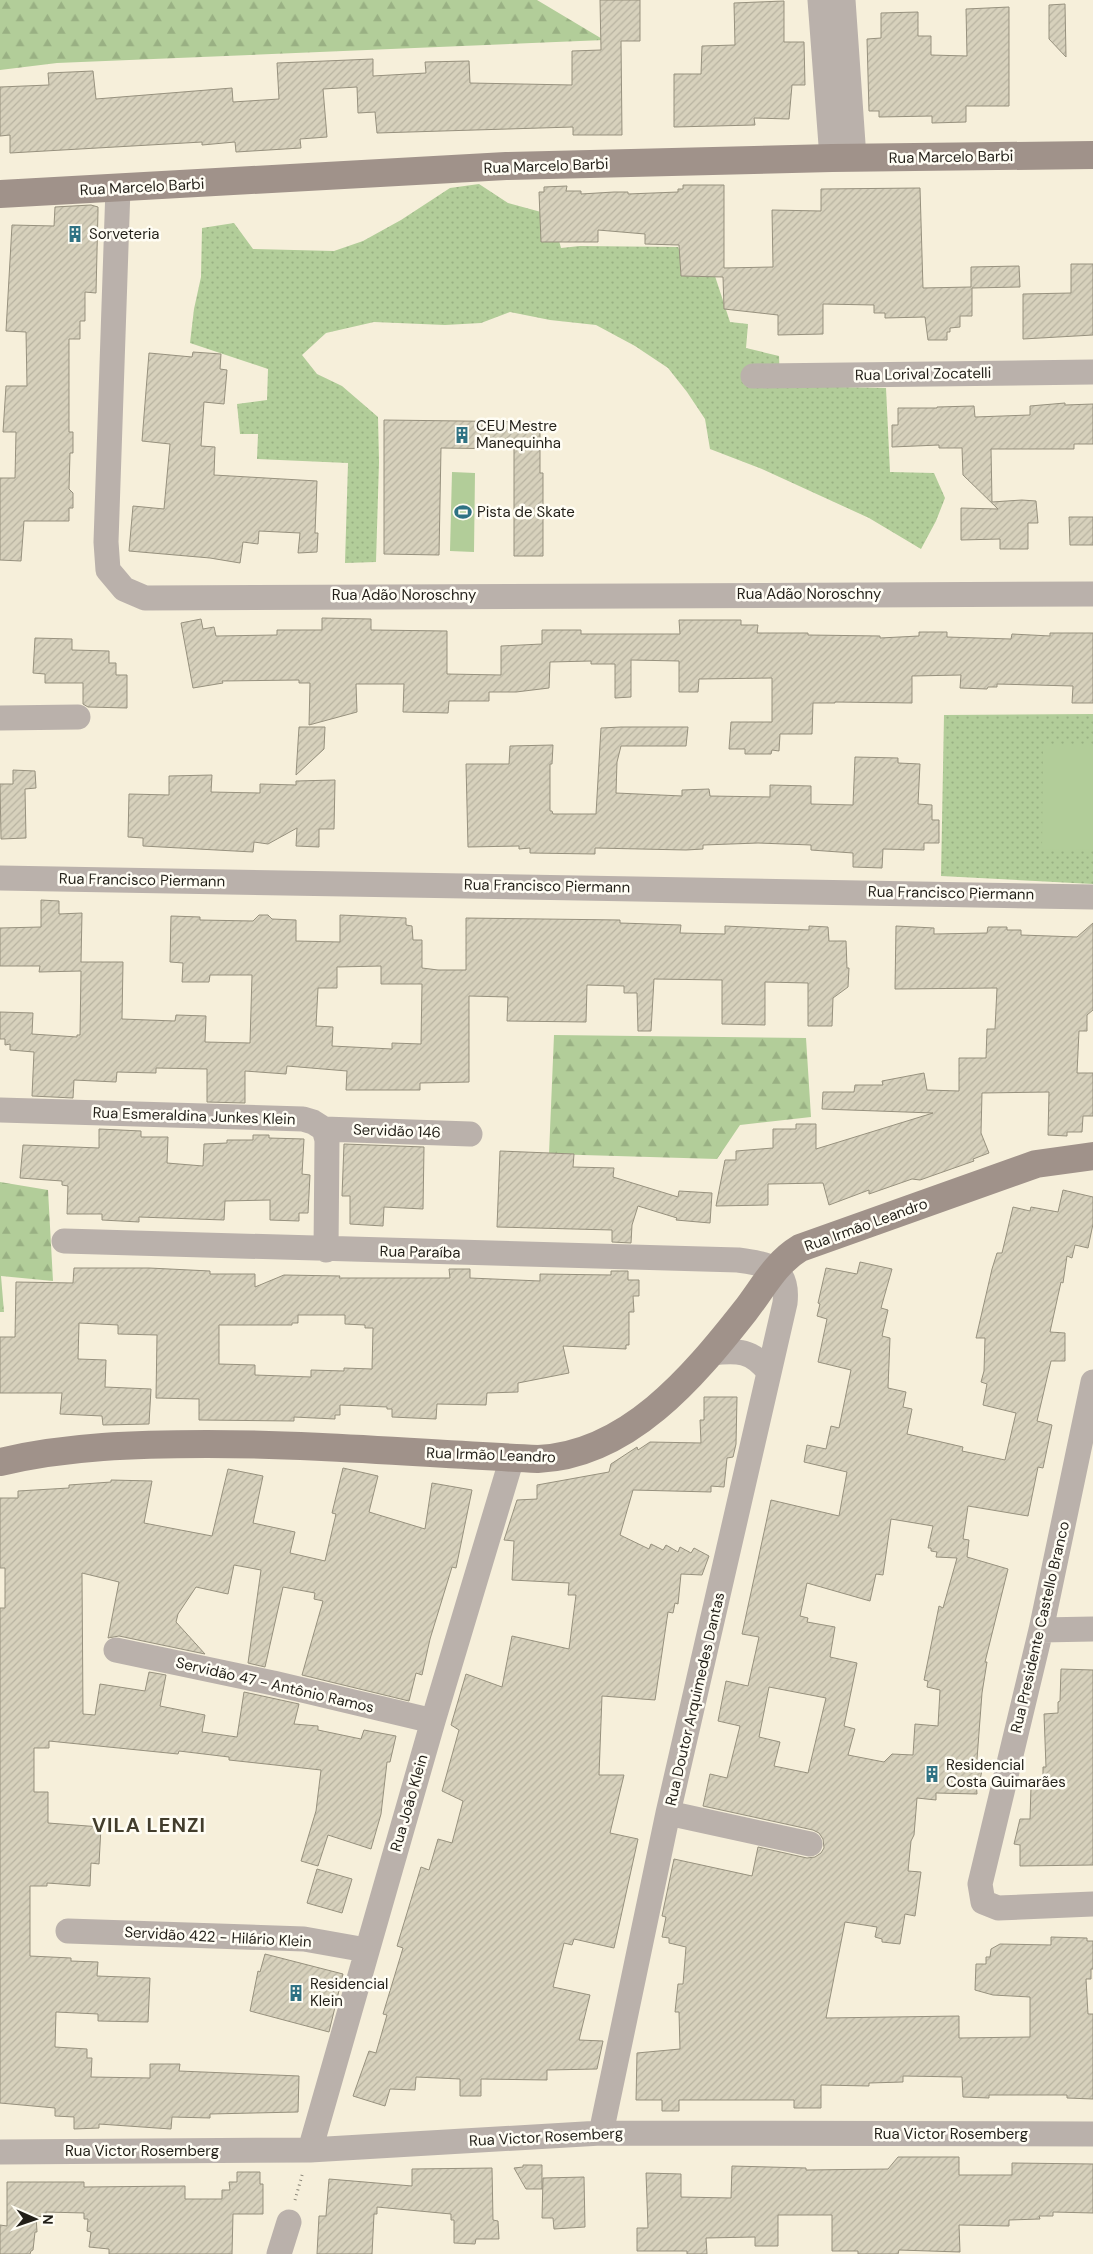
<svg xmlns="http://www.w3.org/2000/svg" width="1093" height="2254" font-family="'DM Sans',sans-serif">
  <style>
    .grass { fill: url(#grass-dots) }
    .forest { fill: url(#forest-firs) }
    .pitch { fill: #b2cd99 }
    .building { fill: url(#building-hatch); stroke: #97917e; fill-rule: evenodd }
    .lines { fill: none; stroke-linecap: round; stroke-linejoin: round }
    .path { stroke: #878375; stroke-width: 3; stroke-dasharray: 1 4; stroke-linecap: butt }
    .street { stroke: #bab1ab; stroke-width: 25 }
    .secondary { stroke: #a0928a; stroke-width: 28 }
    .labels { text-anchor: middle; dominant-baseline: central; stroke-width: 5; stroke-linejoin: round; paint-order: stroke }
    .street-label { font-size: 15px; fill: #221f18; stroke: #fffdf4 }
    .poi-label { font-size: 15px; fill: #221f18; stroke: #fffdf4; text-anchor: start }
    .district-label { font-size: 20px; font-weight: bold; letter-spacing: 1px; fill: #423d2c; stroke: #fffdf4 }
  </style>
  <defs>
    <pattern id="grass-dots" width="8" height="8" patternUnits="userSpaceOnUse" patternTransform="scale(1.25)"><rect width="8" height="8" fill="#b2cd99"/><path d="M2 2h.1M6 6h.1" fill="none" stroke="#99b083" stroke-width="1.8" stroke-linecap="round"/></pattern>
    <pattern id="forest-firs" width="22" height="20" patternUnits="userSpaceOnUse" patternTransform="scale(1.25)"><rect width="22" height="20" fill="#b2cd99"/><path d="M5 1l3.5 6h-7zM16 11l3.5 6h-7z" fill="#99b083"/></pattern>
    <pattern id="building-hatch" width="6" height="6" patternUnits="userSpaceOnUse" patternTransform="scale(1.25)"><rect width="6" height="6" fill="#d7d1bc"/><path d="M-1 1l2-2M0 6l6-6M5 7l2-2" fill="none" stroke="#b8b3a1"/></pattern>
  </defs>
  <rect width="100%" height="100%" fill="#f6efda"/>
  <path class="grass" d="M479 184 508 203 552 215 561 248 580 246 678 247 689 270H713L730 322 748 324 746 348 779 356 780 383 794 386 886 388 890 472 934 473 945 498 936 521 921 549 869 518 762 469 710 449 705 419 687 392 668 368 635 346 596 325 550 320 510 312 481 323 445 325 374 322 326 333 302 355 317 374 342 386 378 417 379 462 376 562 345 563 348 463 257 459 258 434H240L237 404 267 400 268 369 190 343 194 309 201 277 202 228 234 223 253 249 334 251 363 241 401 220 450 188Z
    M1093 714V884L941 876 944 715Z"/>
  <path class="forest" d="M0 0H537L604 40 57 63 0 70Z
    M554 1035 806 1038 811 1117 740 1125 717 1159 549 1154Z
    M0 1182 48 1190 53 1281 1 1276 4 1312H0Z"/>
  <path class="pitch" d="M452 472 475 473 474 552 450 551Z
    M1043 744H1093V850L1042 849Z"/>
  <path class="building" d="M600 0H640V41H621L622 135H573V127L377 133 375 112 358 113 357 87 323 89 327 137 300 139 301 148 236 152 235 142 202 145V142L10 153V135L0 136V87L49 85 48 73 93 71 96 99 232 88 233 102 279 99 277 63 373 59V76L426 73 425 62 469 61 470 83 572 85V51L601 50Z
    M784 1V42H804L805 85H792L789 119 754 118 755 125 674 127V74H701L702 46 735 45 734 3Z
    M1065 4 1066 57 1049 39V5Z
    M1009 7V106H966V122L932 123V116L879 117V111H869L867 39 881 38V13L918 12V36H931V55L967 56 966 9Z
    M683 185H724V268L773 267 772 210 821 211V189L920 188 923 288 971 287V267L1019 266 1020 287 972 288V316H960V327L950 328V332H947V340H928L925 317 885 318V313H874V305L823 304V334L778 335V315L724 309 723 277 681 276 679 245 645 244V234L598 230V242H541L539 192H544V187L567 186 566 191H581V194L614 192H628V194L678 192V189H683Z
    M91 205 98 207V211L96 293 85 292V321H80V339H69V432H73V453H70L69 489 73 493V508H69V521H24L21 561 0 560V478H15L16 432H3L6 386H27L26 332 6 331 12 225 54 226 55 207Z
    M1071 264H1093V335L1023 339V294L1071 293Z
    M193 352 221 354 220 369 227 370 224 404 204 402 201 446 215 447 214 475 317 481 315 533H318L317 552 298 553 300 533 259 531 258 544 243 542 240 563 210 558 129 551 133 506 164 509 170 444 142 441 149 353 192 357Z
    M1065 403V405L1093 404V444H1074V449H991L992 502 1022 500 1036 501 1038 523H1028V549H1000V539L961 540V508L998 509 963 475 962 448H939V445L892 447V425H898V408H937V407L974 406 975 417 1030 415V406Z
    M384 420 540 422V473H543V556H514V449L441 448 439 555 384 554Z
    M1069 517H1093V545H1070Z
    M322 618 371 619V630L447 631V674L501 675V646L542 644V630H581V634H680L679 620H741V625H758L757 633H808V635L880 636V638L919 636V632H947V637L1011 639 1012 634 1050 636V633H1093V703H1072L1073 686 997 684V687H988L987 689 960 688 961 675 912 676V703L835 702V703H813L812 734H780L779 751 772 750 771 754H745V749H729L731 722H772V678L699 679 698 692H679V661L631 660V697L615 698V664H591V661L550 662 549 688 516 692H489V701H449L448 713 403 712 404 684H356L357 712 309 725 310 683H299V680L222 681 223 683 193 688 181 623 201 619 203 629 214 627 216 636 277 635V630H322Z
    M35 638 72 639V650L109 651V663H116V675H127V708L88 707 83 704V683H45V674L33 673Z
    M299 727H325L324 749 296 775Z
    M621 727H688L686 746H621L617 762 616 793 682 796V790L709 789 710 796 770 797V785L811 786V804L853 805 855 757 898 758V763L920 764 918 804 932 805V820H939V843H924V850L883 849 882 868 853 867V853L811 850V845L758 843 703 845V849L686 850 595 848V854L530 853V848L519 849V846L468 847 466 764H509L510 746 553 745 552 764H550V811H552L553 814H596L601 728Z
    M13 770 35 771 36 788 25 789 26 838 1 839 0 784H13Z
    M212 775 211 792 260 793V784L296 785V781L335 780 334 829H319V847L296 846 297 828 268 844 254 842 253 852 143 846V838L128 837 129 794 169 795V776Z
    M41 900 59 901V914L82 913 81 962H123L122 1019 175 1021 176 1015 206 1016 205 1042 250 1043 252 975H210L209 982H182L183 963 170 962 171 916 200 917V920L253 921 259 915H268L272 919 296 920V941L340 942V915L406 918V925L412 926 413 940H422V968L438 970H466V918L620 920V923L681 925 680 933 725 934V926L809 930V926L828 927 829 941H846L847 968H849L848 987 833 998 832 1026H808V983L765 982V1025L722 1024V980L654 979 651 1031H638L637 993H624V986L587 985 586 1022 507 1021 508 997 469 996V1082L420 1083V1090H346L347 1071 287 1066 286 1074 245 1071V1103L207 1102V1069L156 1068V1073L117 1072 116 1082 74 1080 73 1098 32 1096 34 1052 10 1050V1044L5 1045V1039H0V1012L33 1013 32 1034 77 1037V1035H80L81 971 39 972 40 966H0V928L41 927ZM381 966V984H422L421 1044 392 1043V1049L332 1046 333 1027 316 1026 318 988H337V967Z
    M1093 923V1010L1087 1015V1031H1079L1077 1073H1093V1116H1083L1082 1132H1067V1136L1048 1135 1049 1092 982 1093 981 1133 989 1153 973 1159 974 1161 920 1180 912 1179 869 1194V1190L829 1205 823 1183 768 1184V1205L716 1206 725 1160H736V1151L773 1148V1129H796V1124H816V1149L933 1113 822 1109 823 1092H854L855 1085H883L882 1081 924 1073 927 1090 959 1091V1058H986L987 1029H995L997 988 895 989 896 926 934 928V934L987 933 988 927H1007V930H1021V935L1077 937Z
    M99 1129 141 1131V1137H168L167 1163 203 1166 204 1144 227 1143V1140H253V1135H269V1138L304 1139 302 1174 310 1175 308 1213H299V1221L270 1220V1200L225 1201 224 1220 139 1217V1222L102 1220V1214H67L68 1186 62 1185V1181L20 1178 23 1145 99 1148Z
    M344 1144 424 1147 423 1209 384 1207 383 1226 350 1224V1196H342Z
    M500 1151 574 1154 573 1167 614 1168 613 1177 678 1197 679 1191 712 1193 710 1223 676 1220 677 1218 638 1206 632 1225 631 1243 612 1242V1230L497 1227Z
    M1063 1190 1093 1197V1224L1088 1248 1075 1245 1072 1258 1067 1256 1063 1283 1061 1282 1050 1332 1065 1333V1361H1051L1037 1421 1052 1425 1043 1468 1038 1467 1028 1516 968 1506 963 1539 969 1540 967 1557 1008 1569 985 1662H987L982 1693 977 1759 983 1765 980 1780H976L977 1794 936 1793V1800L917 1798 914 1835 911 1841 908 1871 921 1872 915 1916 905 1914 900 1944 882 1942V1939L875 1937 877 1927 845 1922 826 2018 959 2016V2038L1030 2037V1997L993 1995 975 1990 976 1964H986V1957H990L991 1949 1000 1944 1051 1945V1937L1087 1938V1941H1093V1969H1091V1979H1086L1088 2014H1093V2099L1067 2098V2095H989V2098L963 2097 962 2077 903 2076V2082L869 2083V2086L821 2085V2108H794V2100H679V2111H662V2100H636L637 2053 680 2049 679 2012H675L678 1984H683L686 1947 669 1943V1938L662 1937 666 1917 662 1916 674 1859 752 1876 758 1847 807 1858 815 1857 821 1853 824 1848 823 1839 819 1833 813 1830 703 1806 710 1774 727 1778 740 1726 718 1721 726 1681 748 1686 759 1637 742 1634 771 1500 839 1516 847 1472 804 1462 807 1445 826 1449 831 1426 839 1428 851 1370 818 1362 827 1319 817 1316 820 1304 818 1303 826 1268 857 1274 860 1262 892 1269 881 1308 888 1310 882 1336 890 1338 888 1388 906 1392 903 1407 912 1409 907 1434 963 1447 962 1451 1005 1460 1016 1413 983 1405 987 1384 981 1382 984 1371 985 1338H976L992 1269 997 1253H1002L1013 1207 1030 1211 1031 1207 1058 1212ZM891 1519 933 1526 928 1548H931V1551L937 1552 936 1557 957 1558 943 1608 939 1606 924 1680 928 1681 927 1687 940 1690 938 1726 915 1724 913 1755 892 1754 884 1762 848 1755 855 1729 844 1726 857 1663 830 1657 835 1627 807 1622 808 1618 800 1616 807 1583 870 1601 876 1574 883 1575ZM769 1687 826 1698 808 1773 774 1766 780 1742 759 1737Z
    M74 1268H149L210 1271V1274H255V1287L284 1275 340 1276 339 1278H450L449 1269H470V1278L540 1281V1274L611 1275V1271H628V1280H639V1296H633L634 1312H629V1345H626V1349L563 1346 569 1373 518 1383V1392L487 1393 486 1405 437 1404 436 1419 392 1417V1409H387V1407L340 1405V1415H335V1419L294 1417V1421L199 1420V1399L156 1398 157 1335 118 1334V1325L79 1323 78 1359 106 1360 105 1387 151 1389 149 1424 103 1425 102 1416 60 1414 62 1393H0V1337H15L16 1282 73 1283ZM298 1315H345V1324L365 1325V1328H373L372 1369 344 1368V1371L311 1370V1377L255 1375V1365L219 1364V1325H292V1323H298Z
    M704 1397H737L736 1444 733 1457 727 1458 724 1487 711 1486V1492L633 1490 620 1535 649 1549 651 1544 663 1550 666 1545 678 1552 680 1547 691 1553 694 1548 709 1556 702 1575 681 1574 678 1604 675 1603 673 1613 668 1612 655 1700 602 1696 599 1775H624L610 1833 638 1839 614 1948 574 1939 572 1945 564 1943 553 1987 590 1995 579 2040 603 2041 597 2069 547 2070V2080L481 2079V2096H460V2079L416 2077 415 2090 390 2089 385 2106 353 2096 369 2051 376 2053 387 2015 383 2014 403 1948 397 1946 421 1867 429 1870 438 1839 452 1843 463 1801 442 1791 459 1730 451 1725 466 1674 502 1687 512 1636 569 1649 576 1595H568L569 1583 512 1580 514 1541 504 1540 517 1500 537 1499V1485L609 1472 611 1464 637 1447 638 1450 650 1442 701 1443 700 1420H704Z
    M343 1468 378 1476 369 1512 425 1529 432 1483 472 1490 456 1568 452 1567 430 1639 422 1675 416 1673 409 1701 302 1675 323 1601 314 1599 315 1593 283 1587 265 1667 248 1663 261 1570 234 1565 228 1594 196 1587 178 1614 176 1622 205 1654 119 1636 108 1638 119 1582 82 1573 83 1714 95 1715 100 1684 145 1691 149 1672 166 1675 160 1706 205 1715 202 1732 237 1737 244 1692 299 1704 294 1724 318 1726V1730L361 1739 364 1730 396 1736 390 1762H387L381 1814 371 1849 328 1835 318 1866 301 1861 316 1811 321 1770 229 1760V1757L179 1751 178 1754 49 1741V1748H34V1792H48V1823L101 1827 99 1864 91 1863 90 1886 47 1883V1886H30V1956L71 1958V1961L98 1962 97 1976 150 1978 148 2022 98 2021V2014L56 2012 55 2047 87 2049V2058H92L91 2077 150 2078V2064H180L179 2071 299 2076 298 2112 210 2114V2118L172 2117 171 2129 99 2124V2128L74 2129V2117L55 2116V2108L0 2103V1608H5V1568H0V1498H18V1491L69 1488V1485L111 1482V1480L152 1481 144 1523 212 1536 228 1469 263 1476 253 1523 295 1532 290 1553 325 1561 336 1514 332 1513Z
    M1061 1669 1093 1670V1865L1020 1866V1845L1014 1844 1020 1819H1030L1031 1787H1043V1767H1046L1044 1714 1058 1713V1702L1060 1701Z
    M317 1869 352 1879 342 1913 307 1903Z
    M265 1954 343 1974 329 2032 250 2011 258 1971 260 1972Z
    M898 2157H959V2175H1012V2163L1093 2164V2213L1053 2212V2216H1039L1040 2219 1009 2220V2226L959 2225 960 2252 899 2250 898 2254H858V2251H832V2215H778V2246H755V2237L706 2238 707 2254H687V2251H637V2228H648L646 2173 681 2174V2197L731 2198 732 2166 806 2168V2170L888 2169Z
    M523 2165H542V2189H526L514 2168 523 2167Z
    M492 2168 493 2220 498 2221 499 2239H476L475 2244 454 2243V2220H451V2214L377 2207V2214H374L372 2254H317L319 2216H326L329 2179 412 2186V2169Z
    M237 2172H260V2184H263V2214H233L232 2254H109V2249L89 2247 91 2232 87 2231 88 2219H84V2213L46 2212V2217L36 2216 37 2232H35L33 2250 31 2251 30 2254H0V2225L7 2226V2182H84V2187L185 2186V2199H222V2190H230L229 2182H237Z
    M584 2177 585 2227 554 2229 553 2218H542L543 2178Z"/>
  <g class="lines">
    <path class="path" d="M295 2200 303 2172"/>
    <path class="street" d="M820 0 832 158
      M843 0 854 158
      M118 188 106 542 108 570 124 589 145 598 1093 594
      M753 376 1093 372
      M0 718 78 717
      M0 878 1093 897
      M0 1110 303 1119 313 1122 324 1129 327 1140 326 1250
      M324 1129 470 1134
      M64 1241 738 1260C768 1264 789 1267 785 1303L668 1813 601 2133
      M711 1353C738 1350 752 1350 769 1372
      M1093 1382 1041 1630 980 1884 983 1902 998 1908 1093 1904
      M1041 1630 1093 1629
      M116 1650 273 1683 433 1721
      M668 1813 810 1844
      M68 1931 304 1939 366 1950
      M310 2150 433 1721 512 1458
      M0 2152 310 2150 601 2133 1093 2134
      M279 2254 289 2222"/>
    <path class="secondary" d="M0 194 506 166 832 158 1093 155
      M0 1462C68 1446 137 1444 207 1444 318 1444 427 1454 538 1459 628 1455 693 1377 745 1311 763 1288 775 1263 800 1248L1036 1164 1093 1156"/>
  </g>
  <defs>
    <g id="building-bare" transform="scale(1.35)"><path d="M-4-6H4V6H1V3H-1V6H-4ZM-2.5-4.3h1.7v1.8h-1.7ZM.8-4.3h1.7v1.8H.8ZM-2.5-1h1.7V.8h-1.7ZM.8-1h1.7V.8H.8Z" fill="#2f7283" stroke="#fffdf4" stroke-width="2.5" paint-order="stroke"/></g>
    <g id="stadium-bare" transform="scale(1.35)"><path d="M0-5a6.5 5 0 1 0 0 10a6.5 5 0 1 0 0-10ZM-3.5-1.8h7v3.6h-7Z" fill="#2f7283" stroke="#fffdf4" stroke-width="2.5" paint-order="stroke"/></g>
  </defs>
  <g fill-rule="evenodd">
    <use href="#building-bare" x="75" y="234"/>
    <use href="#building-bare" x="462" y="435"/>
    <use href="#stadium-bare" x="463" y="512"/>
    <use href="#building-bare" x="932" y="1774"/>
    <use href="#building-bare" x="296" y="1993"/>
  </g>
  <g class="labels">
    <g class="street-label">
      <text transform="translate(951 157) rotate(-1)">Rua Marcelo Barbi</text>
      <text transform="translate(546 166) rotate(-2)">Rua Marcelo Barbi</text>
      <text transform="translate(142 187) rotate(-3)">Rua Marcelo Barbi</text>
      <text transform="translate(923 374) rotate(-1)">Rua Lorival Zocatelli</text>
      <text x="809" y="594">Rua Adão Noroschny</text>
      <text x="404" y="595">Rua Adão Noroschny</text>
      <text transform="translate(142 880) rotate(1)">Rua Francisco Piermann</text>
      <text transform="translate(547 886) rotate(1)">Rua Francisco Piermann</text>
      <text transform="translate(951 893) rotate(1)">Rua Francisco Piermann</text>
      <text transform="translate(194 1116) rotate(2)">Rua Esmeraldina Junkes Klein</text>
      <text transform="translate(397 1131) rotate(2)">Servidão 146</text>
      <text transform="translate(866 1225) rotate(-20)">Rua Irmão Leandro</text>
      <text transform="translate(420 1252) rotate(1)">Rua Paraíba</text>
      <text transform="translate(491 1455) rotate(2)">Rua Irmão Leandro</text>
      <text transform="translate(1040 1627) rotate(-77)">Rua Presidente Castello Branco</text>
      <text transform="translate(275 1685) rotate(13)">Servidão 47 - Antônio Ramos</text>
      <text transform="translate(695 1699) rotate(-77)">Rua Doutor Arquimedes Dantas</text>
      <text transform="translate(409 1803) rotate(-74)">Rua João Klein</text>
      <text transform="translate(218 1937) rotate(3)">Servidão 422 - Hilário Klein</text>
      <text x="951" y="2134">Rua Victor Rosemberg</text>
      <text transform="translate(546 2137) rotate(-3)">Rua Victor Rosemberg</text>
      <text x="142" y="2151">Rua Victor Rosemberg</text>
    </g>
    <g class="poi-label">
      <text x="89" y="234">Sorveteria</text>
      <text x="476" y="426">CEU Mestre<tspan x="476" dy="17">Manequinha</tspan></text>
      <text x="477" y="512">Pista de Skate</text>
      <text x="946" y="1765">Residencial<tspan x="946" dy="17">Costa Guimarães</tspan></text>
      <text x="310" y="1984">Residencial<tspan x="310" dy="17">Klein</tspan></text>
    </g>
    <g class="district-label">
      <text x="149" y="1825">VILA LENZI</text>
    </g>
  </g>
  <g transform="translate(35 2219) rotate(92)" stroke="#fffdf4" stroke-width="4" paint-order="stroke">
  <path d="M0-4L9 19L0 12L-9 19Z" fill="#221f18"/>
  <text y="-8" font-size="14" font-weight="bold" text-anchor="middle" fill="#221f18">N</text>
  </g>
</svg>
